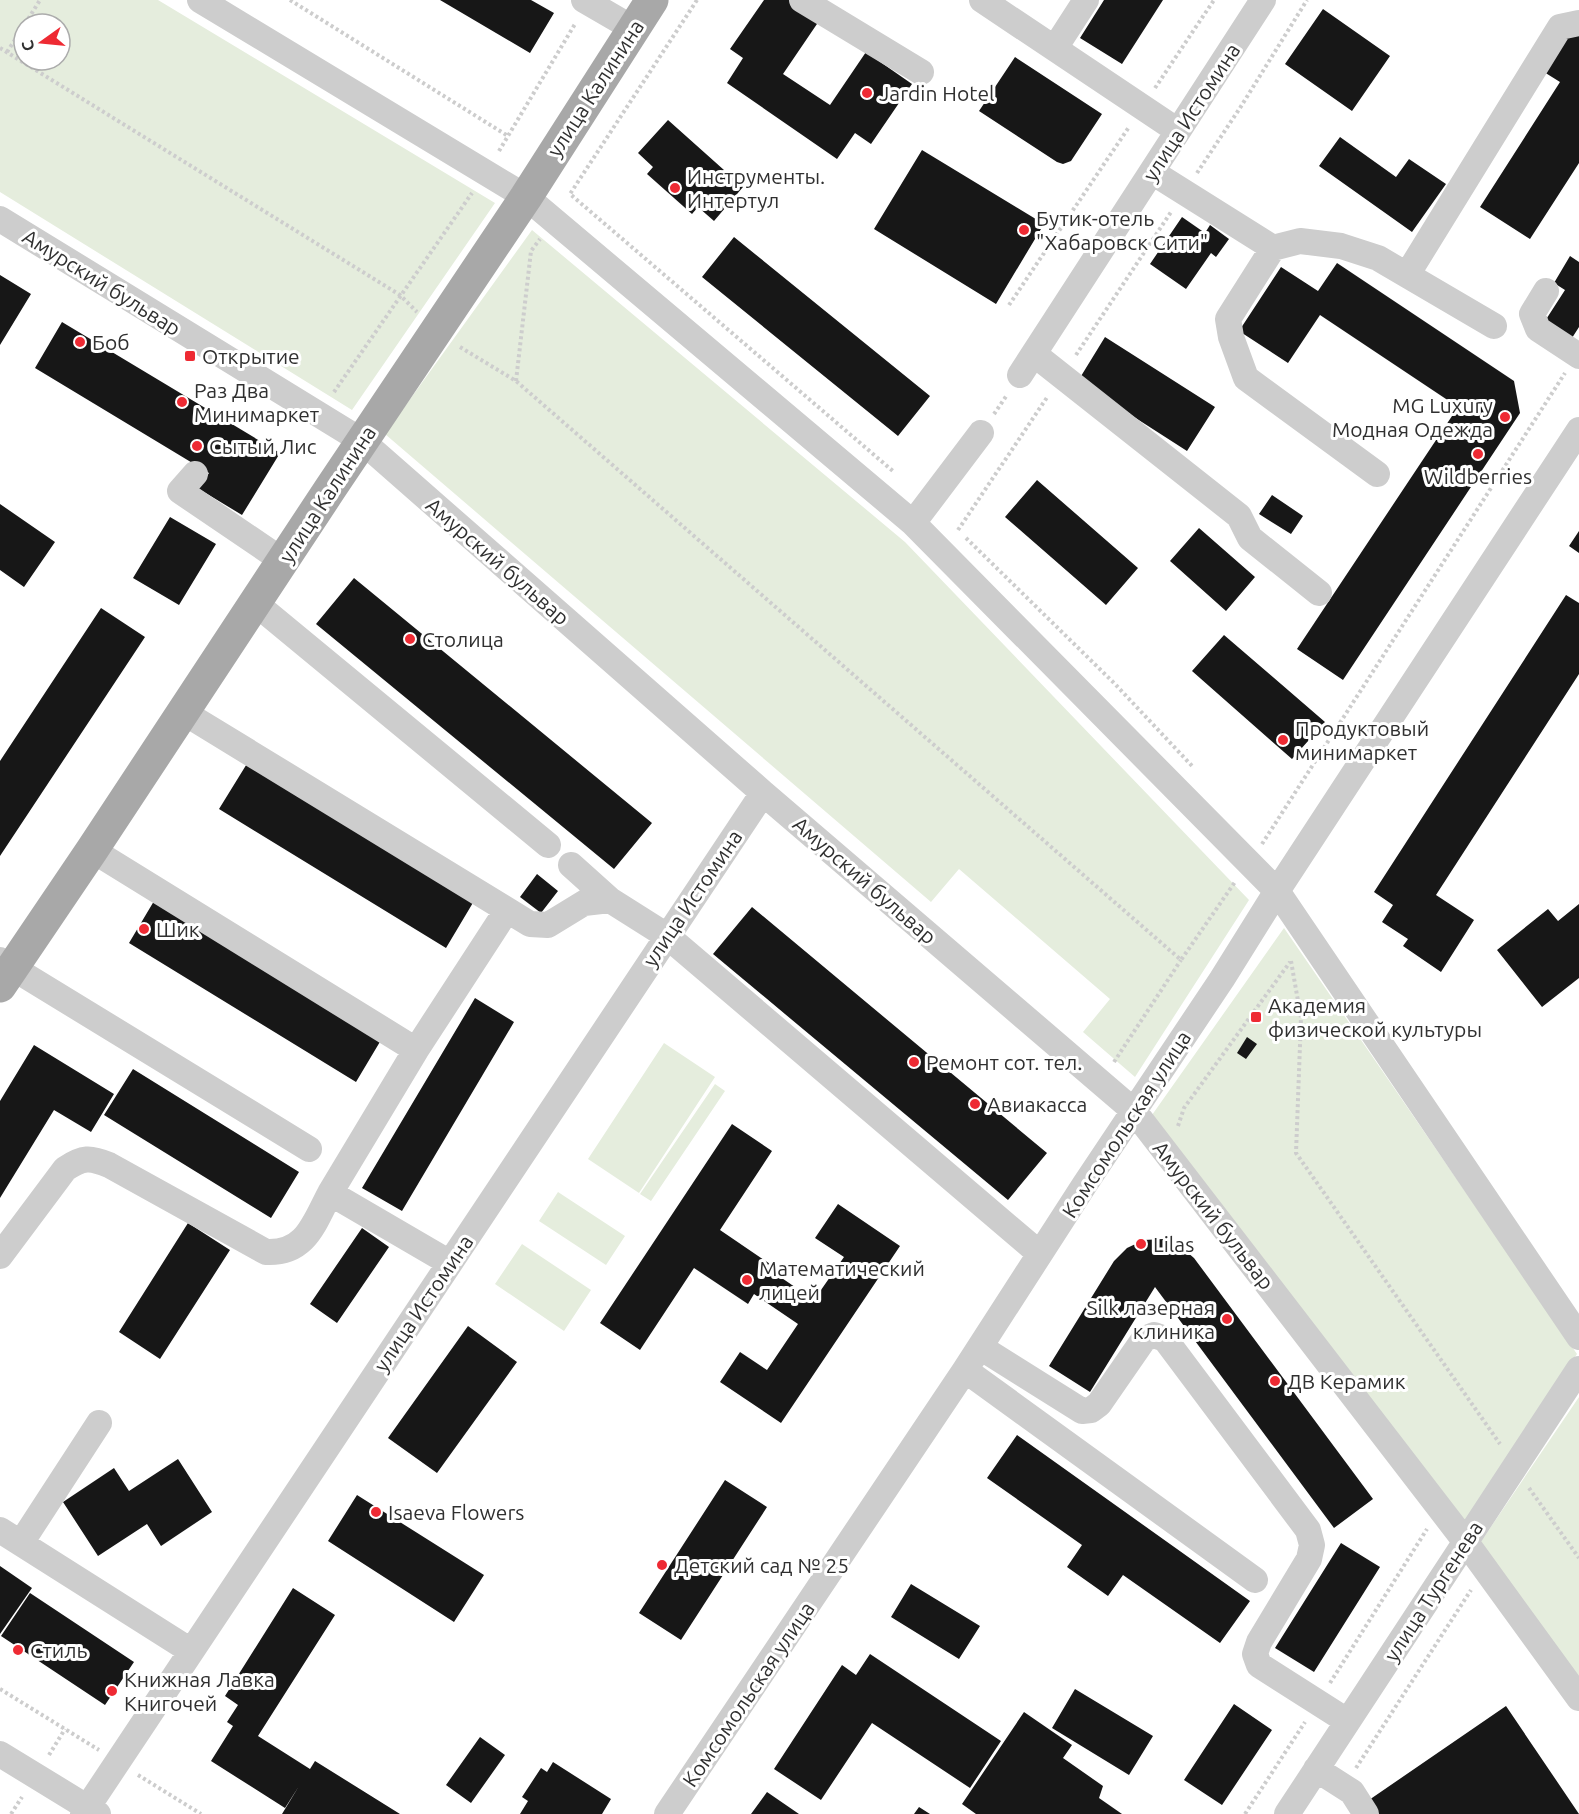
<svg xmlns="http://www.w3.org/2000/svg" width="1579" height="1814" font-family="Ubuntu,sans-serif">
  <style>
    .green { fill: #e5eddd; fill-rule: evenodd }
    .building { fill: #171717 }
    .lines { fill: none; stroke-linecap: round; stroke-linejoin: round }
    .path { stroke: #cdcdcd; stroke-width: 4; stroke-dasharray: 3 3; stroke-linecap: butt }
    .minor { stroke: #cdcdcd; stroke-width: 26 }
    .major { stroke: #a8a8a8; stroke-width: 33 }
    .poi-dot { fill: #ee2a33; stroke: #fff; stroke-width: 2 }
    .labels { text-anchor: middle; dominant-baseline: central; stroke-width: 6; stroke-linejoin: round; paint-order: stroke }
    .street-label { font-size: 21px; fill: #303030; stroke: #fff }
    .poi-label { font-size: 21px; fill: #303030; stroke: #fff; text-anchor: start }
  </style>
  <rect width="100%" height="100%" fill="#fff"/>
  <path class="green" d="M0 0H158L495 203 352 410 0 192ZM24 24H60V60H24Z
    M532 230 905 542 1249 900 1135 1077 1083 1032 1110 999 959 869 931 902 385 434Z
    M1284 928 1577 1354 1464 1522 1152 1115Z
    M664 1043 715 1077 639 1193 588 1159Z
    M715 1084 725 1091 651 1201 640 1194Z
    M558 1192 625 1236 606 1265 539 1221Z
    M522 1244 591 1290 564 1331 495 1284Z
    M1579 1397V1682L1480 1543Z"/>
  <path class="building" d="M440 0H531L554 13 530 53Z
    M764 0H789L819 21 783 74 830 105 866 52 912 84 871 144 855 133 837 159 727 83 743 58 730 49Z
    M1104 0H1163L1122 64 1080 38Z
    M1323 9 1390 56 1352 111 1285 64Z
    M1571 30 1579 35V163L1530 239 1480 207 1560 82 1544 72Z
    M1015 57 1102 114 1071 161 1063 164 1057 162 979 111Z
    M668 120 743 187 714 221 698 207 692 214 647 174 653 167 638 153Z
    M1340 137 1396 177 1409 159 1446 184 1412 232 1319 166Z
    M922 150 1044 224 996 304 874 229Z
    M1182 217 1205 233 1210 225 1229 239 1216 257 1211 253 1186 289 1150 264Z
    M734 237 930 396 898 436 702 277Z
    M1570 256 1579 262V327L1572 338 1545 321 1565 290 1554 283Z
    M1337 263 1514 381 1520 413 1343 680 1297 649 1458 407 1320 315 1288 363 1239 331 1281 267 1318 291Z
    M0 275 31 294 0 345Z
    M62 322 280 453 242 515 199 489 209 473 35 368Z
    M1105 337 1215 407 1187 451 1078 381Z
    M1037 480 1138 568 1106 605 1005 517Z
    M1272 495 1303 516 1291 534 1259 514Z
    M0 504 55 542 24 587 0 570Z
    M170 517 216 544 179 605 133 578Z
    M1199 528 1255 577 1226 611 1170 561Z
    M1579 531V553L1569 546Z
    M354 578 652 823 614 869 316 624Z
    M1566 595 1579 603V674L1436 895 1474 920 1441 972 1403 946 1408 939 1382 922 1393 905 1374 892Z
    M101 608 145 637 0 856V761Z
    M1224 635 1325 722 1292 759 1192 671Z
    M248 762 474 901 446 948 219 809Z
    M537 874 558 891 541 913 520 897Z
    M157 896 384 1035 356 1082 129 943Z
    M1579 904V978L1542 1007 1497 950 1548 909 1558 921Z
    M752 907 1047 1153 1008 1200 713 954Z
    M475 998 514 1022 402 1211 362 1188Z
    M1247 1037 1257 1044 1246 1059 1237 1053Z
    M34 1045 114 1094 91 1132 54 1110 0 1198V1101Z
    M133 1069 299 1172 271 1218 104 1115Z
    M732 1124 772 1151 720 1230 773 1266 770 1270 814 1300 844 1257 815 1238 838 1204 900 1246 781 1423 720 1382 740 1352 767 1370 798 1324 754 1294 748 1304 694 1268 640 1350 600 1323Z
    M188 1223 230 1250 160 1359 119 1332Z
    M362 1228 389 1247 337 1323 310 1304Z
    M1163 1239 1180 1246 1194 1258 1373 1499 1334 1528 1155 1287 1090 1392 1049 1366 1114 1261 1127 1248 1144 1240Z
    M468 1326 517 1362 437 1473 388 1438Z
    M1017 1435 1250 1601 1220 1643 1123 1575 1108 1596 1067 1567 1082 1545 987 1478Z
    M178 1459 212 1512 161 1546 147 1524 98 1556 63 1502 114 1468 129 1491Z
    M725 1480 767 1507 681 1640 639 1613Z
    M357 1495 484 1575 454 1622 328 1541Z
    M1341 1543 1380 1567 1314 1672 1275 1648Z
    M0 1566 32 1588 0 1634Z
    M911 1584 980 1626 959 1659 891 1617Z
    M293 1588 335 1615 258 1736 310 1769 315 1761 400 1814H282L299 1786 285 1808 211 1761 233 1726 227 1722 238 1705 225 1696Z
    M30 1593 134 1662 105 1705 1 1636Z
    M870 1654 1001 1741 970 1788 872 1723 821 1800 774 1769 842 1665 856 1675Z
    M1075 1689 1153 1736 1129 1775 1052 1728Z
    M1234 1704 1272 1730 1222 1805 1184 1780Z
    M1506 1706 1579 1814H1378L1369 1800Z
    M1024 1712 1072 1745 1063 1758 1103 1786 1099 1798 1122 1814H976L962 1804Z
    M480 1737 505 1755 471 1803 446 1785Z
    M553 1762 611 1799 602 1814H520L528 1801 522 1797 541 1768 547 1772Z
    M767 1792 799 1814H751Z
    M919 1807 930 1814H914Z"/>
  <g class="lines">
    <path class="path" d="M290 0 508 136
      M697 0 570 194 894 472
      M25 24 40 0
      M0 48 400 295 417 312
      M7 52 24 26
      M1155 88 1214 0
      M499 151 575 24
      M1197 173 1240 108 1307 0
      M1009 305 1129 127
      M460 347 516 381 1181 960 1235 882
      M1076 355 1171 212
      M516 381 531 251 540 239
      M334 392 472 193
      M994 414 1007 395
      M958 530 1048 396
      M966 538 1115 684 1193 767
      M1262 844 1565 373
      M1291 961 1301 1018 1296 1153 1500 1444
      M1114 1062 1181 960
      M1081 1110 1086 1103
      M1178 1126 1184 1108 1290 962
      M1529 1488 1579 1558
      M1330 1683 1427 1529
      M0 1689 99 1750
      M49 1755 65 1729
      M1356 1768 1471 1590
      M138 1775 201 1814
      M11 1814 22 1797
      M1245 1814 1305 1722"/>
    <path class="minor" d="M200 0 526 197 913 523 1277 891 1579 1337
      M584 0 634 29
      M802 0 921 72
      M982 0 1178 131
      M1055 48 1086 0
      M1152 172 1273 248 1300 241 1341 246 1378 258 1494 326
      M0 219 362 441 763 793 1134 1111 1465 1541 1579 1698
      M1273 248 1228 319 1231 337 1246 378 1377 474
      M1407 275 1560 27 1579 23
      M1546 291 1532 314 1538 329 1579 356
      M1034 354 1239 516 1250 538 1319 593
      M1020 375 1263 0
      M195 474 180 491 283 561
      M913 523 981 433
      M255 603 548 845
      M183 712 530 924 548 925 584 903 610 900 667 936 1040 1254
      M92 850 416 1050 507 910
      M571 865 610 900
      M0 960 309 1149
      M416 1050 330 1193 450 1263
      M0 1256 65 1169C83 1157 90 1157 109 1165L266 1252C306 1254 314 1223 330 1193
      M980 1347 1082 1411 1091 1410 1099 1404 1144 1339 1154 1335 1165 1339 1308 1530 1312 1545 1309 1559 1259 1642 1255 1654 1259 1665 1347 1721
      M965 1370 1255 1580
      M0 1530 191 1651
      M21 1543 99 1423
      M0 1754 98 1814
      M1316 1769 1352 1792 1366 1814
      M83 1814 763 793
      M667 1814 965 1370 1085 1184 1222 979 1277 891 1579 430
      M1287 1814 1579 1369"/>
    <path class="major" d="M0 986 92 850 330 489 526 197 652 0"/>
  </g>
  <g class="poi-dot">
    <circle cx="867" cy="93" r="6"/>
    <circle cx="675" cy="188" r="6"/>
    <circle cx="1024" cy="230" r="6"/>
    <circle cx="80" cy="342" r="6"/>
    <rect x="184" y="350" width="12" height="12" rx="3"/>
    <circle cx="182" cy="402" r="6"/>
    <circle cx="1505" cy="417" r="6"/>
    <circle cx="197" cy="446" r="6"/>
    <circle cx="1478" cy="454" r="6"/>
    <circle cx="410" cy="639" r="6"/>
    <circle cx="1283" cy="740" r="6"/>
    <circle cx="144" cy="929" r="6"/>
    <rect x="1250" y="1011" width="12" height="12" rx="3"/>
    <circle cx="914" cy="1062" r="6"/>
    <circle cx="975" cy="1104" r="6"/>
    <circle cx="1141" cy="1244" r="6"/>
    <circle cx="747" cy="1280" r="6"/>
    <circle cx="1227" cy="1319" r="6"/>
    <circle cx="1275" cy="1381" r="6"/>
    <circle cx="376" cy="1512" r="6"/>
    <circle cx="662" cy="1565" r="6"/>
    <circle cx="18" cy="1650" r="6"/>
    <circle cx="112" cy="1691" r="6"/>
  </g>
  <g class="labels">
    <g class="street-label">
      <text transform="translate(595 88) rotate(-57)">улица Калинина</text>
      <text transform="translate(1191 112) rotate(-57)">улица Истомина</text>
      <text transform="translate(102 282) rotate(32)">Амурский бульвар</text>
      <text transform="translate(327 494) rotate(-57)">улица Калинина</text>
      <text transform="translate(498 561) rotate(41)">Амурский бульвар</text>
      <text transform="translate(865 880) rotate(41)">Амурский бульвар</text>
      <text transform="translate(692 898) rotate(-56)">улица Истомина</text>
      <text transform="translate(1126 1124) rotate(-57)">Комсомольская улица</text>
      <text transform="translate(1214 1215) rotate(52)">Амурский бульвар</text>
      <text transform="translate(423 1303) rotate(-56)">улица Истомина</text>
      <text transform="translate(1433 1591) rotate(-57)">улица Тургенева</text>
      <text transform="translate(748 1694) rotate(-56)">Комсомольская улица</text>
    </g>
    <g class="poi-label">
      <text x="879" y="93">Jardin Hotel</text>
      <text x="687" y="176">Инструменты.<tspan x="687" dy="24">Интертул</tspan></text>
      <text x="1036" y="218">Бутик-отель<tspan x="1036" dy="24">"Хабаровск Сити"</tspan></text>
      <text x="92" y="342">Боб</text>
      <text x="202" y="356">Открытие</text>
      <text x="194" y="390">Раз Два<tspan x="194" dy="24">Минимаркет</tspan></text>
      <text x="1493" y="405" text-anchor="end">MG Luxury<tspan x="1493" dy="24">Модная Одежда</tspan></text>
      <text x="209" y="446">Сытый Лис</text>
      <text x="1478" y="476" text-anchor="middle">Wildberries</text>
      <text x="422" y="639">Столица</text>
      <text x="1295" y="728">Продуктовый<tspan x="1295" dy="24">минимаркет</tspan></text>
      <text x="156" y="929">Шик</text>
      <text x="1268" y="1005">Академия<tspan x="1268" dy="24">физической культуры</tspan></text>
      <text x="926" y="1062">Ремонт сот. тел.</text>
      <text x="987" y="1104">Авиакасса</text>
      <text x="1153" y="1244">Lilas</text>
      <text x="759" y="1268">Математический<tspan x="759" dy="24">лицей</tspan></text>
      <text x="1215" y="1307" text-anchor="end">Silk лазерная<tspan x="1215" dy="24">клиника</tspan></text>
      <text x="1287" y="1381">ДВ Керамик</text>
      <text x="388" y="1512">Isaeva Flowers</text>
      <text x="674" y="1565">Детский сад № 25</text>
      <text x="30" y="1650">Стиль</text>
      <text x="124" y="1679">Книжная Лавка<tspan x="124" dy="24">Книгочей</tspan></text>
    </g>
  </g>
  <g transform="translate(42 42) rotate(255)"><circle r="28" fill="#ffffff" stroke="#acacac" stroke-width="1.5"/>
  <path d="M0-4.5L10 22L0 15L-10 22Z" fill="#ee2a33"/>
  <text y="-9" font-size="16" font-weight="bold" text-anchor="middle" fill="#303030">С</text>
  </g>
</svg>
